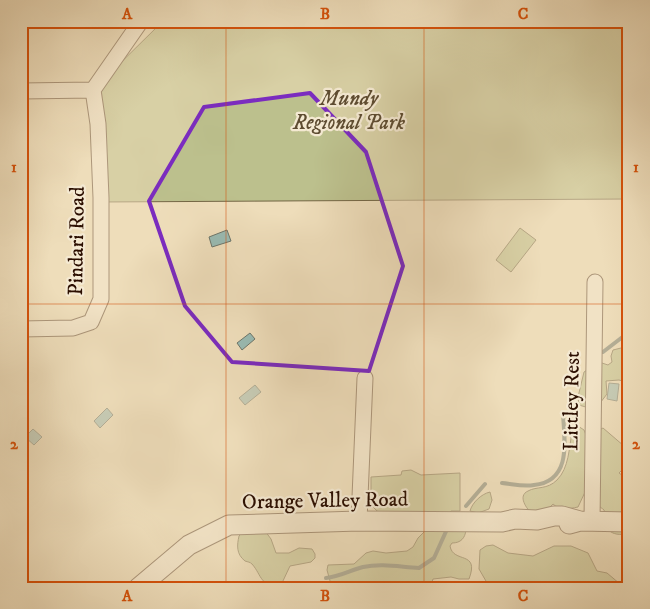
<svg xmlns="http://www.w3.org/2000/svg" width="650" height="609" font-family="'IM FELL DW Pica',serif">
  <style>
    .green { fill: #bcc08d; stroke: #746746 }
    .water { fill: #99bbb3; stroke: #6d766b }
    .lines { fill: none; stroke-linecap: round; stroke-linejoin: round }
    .stream { stroke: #6d766b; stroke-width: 4 }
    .minor-casing { stroke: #5c422e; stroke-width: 17 }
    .tertiary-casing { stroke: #5c422e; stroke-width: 21 }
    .minor { stroke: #f4e9d2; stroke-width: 15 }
    .tertiary { stroke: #f4e9d2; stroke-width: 19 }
    .marked { fill: none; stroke: #7b2cbf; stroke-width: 4; stroke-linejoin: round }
    .grid { fill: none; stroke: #d5520b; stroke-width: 1; stroke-opacity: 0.55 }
    .labels { text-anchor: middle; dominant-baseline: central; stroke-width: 4.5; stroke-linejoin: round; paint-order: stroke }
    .park-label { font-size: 21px; font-style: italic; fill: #5e4c31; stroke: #f4e9d2 }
    .street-label { font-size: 21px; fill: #2b0e00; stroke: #f4e9d2 }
    .neatline { fill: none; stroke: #d5520b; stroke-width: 2 }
    .grid-label { font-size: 16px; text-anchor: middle; font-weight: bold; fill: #d5520b }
  </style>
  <rect width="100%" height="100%" fill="#eeddba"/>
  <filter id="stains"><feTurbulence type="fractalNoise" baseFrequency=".004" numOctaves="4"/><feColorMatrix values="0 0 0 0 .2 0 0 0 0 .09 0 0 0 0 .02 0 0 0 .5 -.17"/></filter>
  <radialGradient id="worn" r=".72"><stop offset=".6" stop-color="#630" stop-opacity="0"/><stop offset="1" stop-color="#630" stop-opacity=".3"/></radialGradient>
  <path class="green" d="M316 21H629V199L101 202 93 90 160 24 316 27Z
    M520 228 536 240 511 272 496 260Z
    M621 348 629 350V383L619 380 606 381 607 394 597 407 589 408 579 405 578 397 584 372 599 362 608 365 612 362 611 356 613 350Z
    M578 426 584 430 586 435 589 468 586 490 578 507C569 509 559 510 553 504L547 510 532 514C527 509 517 496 528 491 537 486 547 490 557 480 569 468 569 448 572 432Z
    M603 428 624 446 625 454 628 464 619 473 629 480V532C620 537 607 534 605 523 605 519 606 514 604 510 602 508 599 507 598 504L599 430Z
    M411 470 421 475 460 473V511H451L450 513 383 514 377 511 371 505V477L401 475 402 471Z
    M490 492 492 500 489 509 478 513 470 511C472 503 481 494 490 492Z
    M426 530H466C465 538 461 543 452 543L450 546C453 564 480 550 469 579H459L451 577 433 579 430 588H399L383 582H377L363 588H332L327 570 328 565 354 564 366 553 373 551 386 553 407 551 413 547 418 538Z
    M265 531 271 539 276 553H289L299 548 312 549 315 554V558L311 562 290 566 282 583C260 589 262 575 252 564 250 562 248 562 245 561 236 554 237 545 239 536L242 533Z
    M493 545 508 553 533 556 554 546H571L588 553 597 571 607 573 620 584V588H490L479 569 480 550 486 546Z"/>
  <path class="water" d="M227 230 231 241 212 247 209 237Z
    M250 333 255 339 242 350 237 343Z
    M609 383 619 384 617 401 607 399Z
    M255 385 261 392 245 405 239 398Z
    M107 408 113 415 100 428 94 421Z
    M33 429 42 437 34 445 25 437Z"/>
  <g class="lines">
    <path class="stream" d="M603 352 629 332
      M502 483C513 484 523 487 534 485 571 481 565 443 563 415
      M466 506 485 484
      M326 578C339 577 351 570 363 567 382 563 400 567 419 568L434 558 448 527
      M307 588 313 583"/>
    <g class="minor-casing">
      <path id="minor" d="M21 91 93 90 141 21
        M21 329 73 328 91 322 101 299V198L98 124 93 90
        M359 521 365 378
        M592 521 595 282"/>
    </g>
    <g class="tertiary-casing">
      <path id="tertiary" d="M569 524 580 521 629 522
        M138 588 189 545 229 525 359 521 502 522 515 519 537 520 554 516H562L580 521"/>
    </g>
    <use href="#minor" class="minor"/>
    <use href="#tertiary" class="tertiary"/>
  </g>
  <path d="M0 0H650V609H0ZM310 93 366 152 403 266 369 371 232 362 185 306 149 201 204 107Z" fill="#eeddba" fill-opacity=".55" fill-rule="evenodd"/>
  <path class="marked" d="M310 93 366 152 403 266 369 371 232 362 185 306 149 201 204 107Z"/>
  <path class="grid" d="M226 21V588M424 21V588M21 304H629"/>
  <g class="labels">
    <g class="park-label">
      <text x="349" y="99">Mundy<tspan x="349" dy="24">Regional Park</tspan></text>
    </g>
    <g class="street-label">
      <text transform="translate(77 241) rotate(-89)">Pindari Road</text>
      <text transform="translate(572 401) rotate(-89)">Littley Rest</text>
      <text transform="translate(325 501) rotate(-1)">Orange Valley Road</text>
    </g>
  </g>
  <rect width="650" height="609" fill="none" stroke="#eeddba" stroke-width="55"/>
  <rect x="28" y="28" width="594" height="554" class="neatline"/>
  <g class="grid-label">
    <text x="127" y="19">A</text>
    <text x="325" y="19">B</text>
    <text x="523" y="19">C</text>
    <text x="14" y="172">1</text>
    <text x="636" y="172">1</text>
    <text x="14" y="449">2</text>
    <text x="636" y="449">2</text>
    <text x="127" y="601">A</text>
    <text x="325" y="601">B</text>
    <text x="523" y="601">C</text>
  </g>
  <rect width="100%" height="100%" filter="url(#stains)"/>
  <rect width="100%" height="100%" fill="url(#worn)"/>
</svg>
